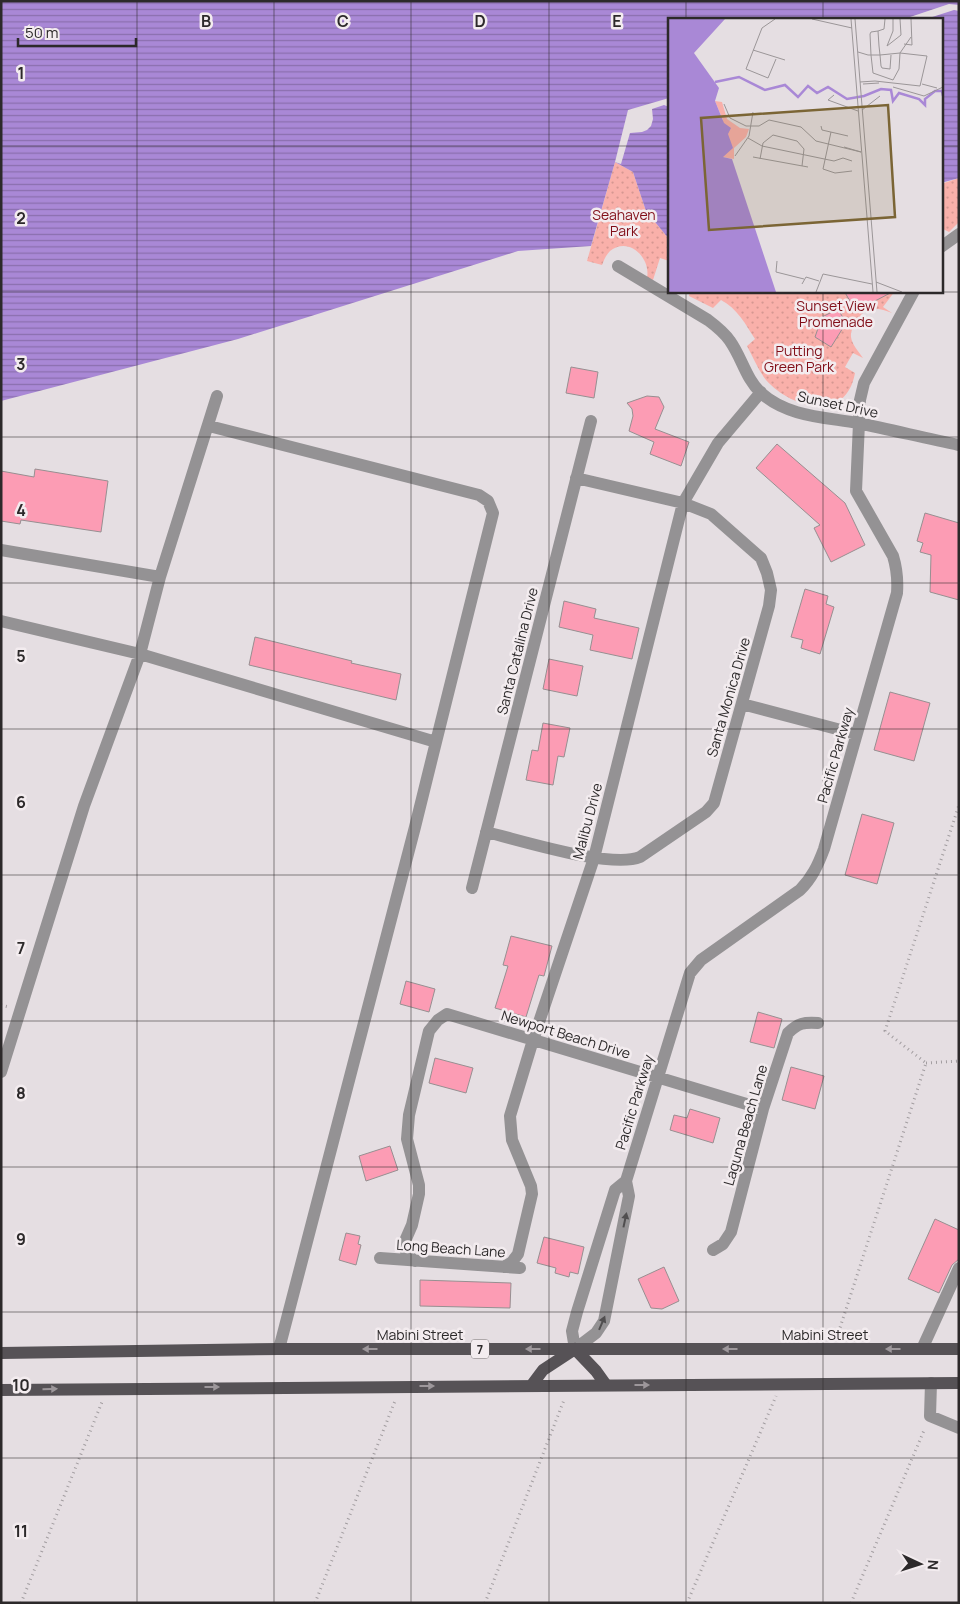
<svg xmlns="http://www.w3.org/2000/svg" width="960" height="1604" font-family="Manrope,sans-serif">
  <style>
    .grass { fill: url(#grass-dots) }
    .water { fill: url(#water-rules) }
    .pier { fill: #e5dee2 }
    .building { fill: #fc9cb4; stroke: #978f91 }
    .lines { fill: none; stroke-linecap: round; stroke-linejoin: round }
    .path { stroke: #a29da0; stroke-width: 3; stroke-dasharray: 1 4; stroke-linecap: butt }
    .minor { stroke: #949294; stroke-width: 12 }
    .major { stroke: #565256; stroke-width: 12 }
    .oneway { fill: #504e4f }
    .oneway2 { fill: #9d979b }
    .grid { fill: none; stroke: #2c292a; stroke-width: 1; stroke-opacity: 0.55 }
    .labels { text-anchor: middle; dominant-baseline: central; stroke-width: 5; stroke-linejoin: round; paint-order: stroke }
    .shield { fill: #f3ecef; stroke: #686465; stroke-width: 1 }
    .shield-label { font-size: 12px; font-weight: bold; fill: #2c292a }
    .park-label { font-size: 14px; fill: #810e18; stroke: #f3ecef }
    .street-label { font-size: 14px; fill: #2c292a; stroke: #f3ecef }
    .inset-river { fill: none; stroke: #a988d6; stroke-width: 2.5 }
    .inset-road { fill: none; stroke: #9b9698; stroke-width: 1 }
    .view { fill: #7b6535; fill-opacity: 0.15; stroke: #7b6535; stroke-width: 2.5 }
    .inset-edge { fill: none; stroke: #2c292a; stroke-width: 2.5 }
    .grid-label { font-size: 16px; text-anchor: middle; font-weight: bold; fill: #2c292a; stroke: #f3ecef; stroke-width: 5; stroke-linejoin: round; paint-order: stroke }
  </style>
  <defs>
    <pattern id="grass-dots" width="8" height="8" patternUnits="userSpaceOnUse" patternTransform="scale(1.25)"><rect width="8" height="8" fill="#f9b0aa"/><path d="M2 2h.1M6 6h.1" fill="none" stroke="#d69792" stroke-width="1.8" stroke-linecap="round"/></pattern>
    <pattern id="water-rules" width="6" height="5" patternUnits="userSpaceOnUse" patternTransform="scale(1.25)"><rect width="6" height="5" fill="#a988d6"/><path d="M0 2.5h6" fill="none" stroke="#8a6fae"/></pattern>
  </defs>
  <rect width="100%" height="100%" fill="#e5dee2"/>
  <path class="grass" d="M615 162 633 172 646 211 669 239V261L660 258 653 280 647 278C651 258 629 236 610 251 606 255 604 260 602 265L587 261Z
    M959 178V222L949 232 941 228V184Z
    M690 291H895L883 307 892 313C885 310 874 307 867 310 860 314 850 328 851 337 852 345 859 352 863 358L853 353 845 367 855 373C846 424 791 408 766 380 758 370 753 357 747 346L755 339C746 325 737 308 721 300L713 308 689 296Z"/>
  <path class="water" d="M1 1H959V178L941 183V19H669V239L646 211 633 172 615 162 591 246 518 251 238 339 1 401Z"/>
  <path class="pier" d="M949 4 959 5V11L954 10 926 19H904Z
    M669 98V107L664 105 652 109 653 119 651 126 647 130 642 132 630 133 621 164 615 162 628 110Z"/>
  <path class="building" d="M844 291H894L856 311Z
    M838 309 846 323 831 347 815 337 822 317Z
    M571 367 598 372 594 398 566 393Z
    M647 396 659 397 664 407 655 429 689 442 681 466 650 454 654 442 629 431 633 416 632 409 627 403Z
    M777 444 845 503 865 545 831 562 814 528 820 525 756 468Z
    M35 469 108 481 101 532 21 520 20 524 1 521V471L34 477Z
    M925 513 959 523V600L930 592 931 555 920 552 923 543 917 541Z
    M805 589 828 596 826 604 834 607 820 654 801 648 803 640 791 637Z
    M564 601 596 609 594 618 639 628 632 659 590 650 593 635 559 627Z
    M255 637 352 661 351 663 401 674 396 700 249 665Z
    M549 659 583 666 577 696 543 689Z
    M890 692 930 703 914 761 874 750Z
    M543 723 570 728 564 757 558 756 553 785 526 780 532 750 538 751Z
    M862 814 894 823 877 884 845 875Z
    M511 936 552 946 544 976 539 975 526 1017 495 1008 508 966 503 965Z
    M406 981 435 989 429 1012 400 1004Z
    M758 1012 782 1019 774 1048 750 1042Z
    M435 1058 473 1068 466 1093 429 1083Z
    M791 1067 824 1076 815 1109 782 1100Z
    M690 1109 720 1118 713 1143 670 1130 674 1115 687 1118Z
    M390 1146 398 1170 366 1181 359 1156Z
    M935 1219 959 1230V1259L952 1265 939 1293 908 1279Z
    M346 1233 360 1236 358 1244 361 1245 356 1265 339 1260Z
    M544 1237 584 1247 578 1274 570 1272 569 1277 555 1273 556 1268 537 1263Z
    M664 1267 679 1301 662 1309 651 1308 638 1279Z
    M420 1280 511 1283 510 1308 420 1306Z"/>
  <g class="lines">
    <path class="path" d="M1 1005 9 1007
      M926 1063 959 1061
      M837 1337 926 1063 885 1031 959 805
      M21 1603 102 1402
      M315 1603 395 1401
      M485 1603 564 1400
      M687 1603 776 1396
      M851 1603 925 1428"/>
    <path class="minor" d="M941 247 959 234
      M618 266 708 320C716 326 724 332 730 341 742 358 746 379 761 393 788 417 824 417 858 423 892 430 925 438 959 445
      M209 426 479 495 488 501 493 513 436 742
      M1 550 160 577
      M1 621 140 654 436 742 415 827 279 1349
      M742 704 856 734
      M486 832C520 840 611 869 640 857L706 812 714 803 769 606 771 590 767 573 761 558 711 514 683 503 576 478
      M472 888 591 421
      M1 1072 84 806 140 654 160 577 217 396
      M626 1181 615 1190 577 1312 572 1331 575 1349 596 1333 604 1321 629 1196 626 1181 690 973 701 960 800 890C812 878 818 865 824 849L897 593C898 579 897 569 893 556L856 491 860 400 864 383 914 291
      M713 1250 723 1244 731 1232 763 1109 788 1033C798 1023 804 1022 818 1023
      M380 1258 520 1268
      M415 1261 408 1256 405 1249V1241L412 1225 419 1194V1185L407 1139 409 1115 429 1031 438 1020 447 1014 763 1109
      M504 1267 512 1262 518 1254 532 1194 531 1186 512 1140 510 1116 533 1040 594 858 683 503 718 443 761 392
      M922 1349 959 1268
      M931 1383 930 1416 959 1428"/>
    <path class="major" d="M1 1353 279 1349H959
      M531 1386 543 1370 575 1349 596 1371 606 1385
      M1 1390 959 1383"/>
  </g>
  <defs><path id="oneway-solid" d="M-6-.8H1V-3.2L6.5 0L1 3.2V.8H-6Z" transform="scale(1.25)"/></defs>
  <g class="oneway">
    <use href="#oneway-solid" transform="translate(625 1220) rotate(-78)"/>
    <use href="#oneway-solid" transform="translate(602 1323) rotate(-67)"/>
  </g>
  <g class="oneway2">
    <use href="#oneway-solid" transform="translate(370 1349) rotate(-180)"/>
    <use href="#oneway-solid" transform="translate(533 1349) rotate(-180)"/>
    <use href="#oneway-solid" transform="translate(730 1349) rotate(-180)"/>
    <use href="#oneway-solid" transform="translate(893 1349) rotate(-180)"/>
    <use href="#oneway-solid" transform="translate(642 1385)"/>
    <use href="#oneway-solid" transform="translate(427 1386)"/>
    <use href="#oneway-solid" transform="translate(212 1387)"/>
    <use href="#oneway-solid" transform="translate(50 1389) rotate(-1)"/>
  </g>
  <path class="grid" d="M137 1V1603M274 1V1603M411 1V1603M549 1V1603M686 1V19M823 1V19M1 146H669M941 146H959M686 291V1603M823 291V1603M1 292H959M1 437H959M1 583H959M1 729H959M1 875H959M1 1021H959M1 1167H959M1 1312H959M1 1458H959"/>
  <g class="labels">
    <rect class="shield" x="471" y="1339.5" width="18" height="19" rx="4"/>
    <g class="shield-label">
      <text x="480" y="1349">7</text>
    </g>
    <g class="park-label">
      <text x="624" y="214">Seahaven<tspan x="624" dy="16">Park</tspan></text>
      <text x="836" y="305">Sunset View<tspan x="836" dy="16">Promenade</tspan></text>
      <text x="799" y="350">Putting<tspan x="799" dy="16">Green Park</tspan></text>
    </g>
    <g class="street-label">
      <text transform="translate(838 404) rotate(12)">Sunset Drive</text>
      <text transform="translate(517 651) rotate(-76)">Santa Catalina Drive</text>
      <text transform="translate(728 697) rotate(-74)">Santa Monica Drive</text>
      <text transform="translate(835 755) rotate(-74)">Pacific Parkway</text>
      <text transform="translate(587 821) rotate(-75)">Malibu Drive</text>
      <text transform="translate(566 1034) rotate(17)">Newport Beach Drive</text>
      <text transform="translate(634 1102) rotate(-73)">Pacific Parkway</text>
      <text transform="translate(745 1125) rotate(-74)">Laguna Beach Lane</text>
      <text transform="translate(451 1248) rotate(4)">Long Beach Lane</text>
      <text x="420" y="1334">Mabini Street</text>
      <text x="825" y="1334">Mabini Street</text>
    </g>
  </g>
  <g transform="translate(668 18)">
    <rect width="275" height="275" fill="#e5dee2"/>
    <path d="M47 83 54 84 59 101 72 110 81 111 78 119 66 130V141L54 139 55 102Z" fill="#f9b0aa"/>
    <path d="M0 1H57L26 35 51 70 47 83 56 105 63 110 60 116 65 130 55 139 64 141 108 274H0Z" fill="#a988d6"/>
    <path class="inset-river" d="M47 64 71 59 97 72 117 67 130 79 140 68 149 75 160 69 179 81 196 78 213 71 223 72 225 83 231 75 251 81 257 87V81L267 73H274L275 78"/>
    <path class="inset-road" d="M107 1 94 10 78 51 100 60 108 41M144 1 184 10M183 1 205 274M187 1 209 274M225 1V13L219 28 233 17 232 1M210 13 216 11 217 1M236 26 244 27 243 1M85 32 117 42M190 34 200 37H212L232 35 231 51 225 62 205 55 203 37 202 16 203 14 210 13 211 28 212 37 213 48 214 50 222 51 223 37M192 64 207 63 252 68 259 38 232 35 243 19M195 66 211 65M254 66 269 70M225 69 256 78 275 69M166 77 160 82 190 93M56 86 62 100 78 108H91L101 102 133 109 148 123 193 134M194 92 212 78M153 108 154 112 180 118M163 114 155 151 167 155 184 153M80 120 94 128 166 143 175 140 184 143M176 129 193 134M67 138 81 118 85 94M85 139 140 149M92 141 95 125 105 117 129 123 136 131 134 148M109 243 108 254 136 261M208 264 234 274M134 266 138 259 151 263M148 274 155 256 204 266"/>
    <path class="view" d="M220 87 227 199 41 212 33 100Z"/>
    <rect width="275" height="275" class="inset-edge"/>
  </g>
  <g class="grid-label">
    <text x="206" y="27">B</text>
    <text x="343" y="27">C</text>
    <text x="480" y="27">D</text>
    <text x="617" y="27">E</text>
    <text x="21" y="79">1</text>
    <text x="21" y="224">2</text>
    <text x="21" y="370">3</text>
    <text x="21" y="516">4</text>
    <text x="21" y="662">5</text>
    <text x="21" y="808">6</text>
    <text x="21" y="954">7</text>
    <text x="21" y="1099">8</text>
    <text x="21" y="1245">9</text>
    <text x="21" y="1391">10</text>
    <text x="21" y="1537">11</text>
  </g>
  <rect width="960" height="1604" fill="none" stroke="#2c292a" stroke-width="5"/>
  <g transform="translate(920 1564) rotate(94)" stroke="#f3ecef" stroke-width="4" paint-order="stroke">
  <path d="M0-4L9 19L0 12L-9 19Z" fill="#2c292a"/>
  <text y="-8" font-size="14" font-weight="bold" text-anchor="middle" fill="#2c292a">N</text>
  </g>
  <path d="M18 38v8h118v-8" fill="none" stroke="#2c292a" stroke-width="2.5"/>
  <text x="25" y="38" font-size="15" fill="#2c292a" stroke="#f3ecef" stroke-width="4" paint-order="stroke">50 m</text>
</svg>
